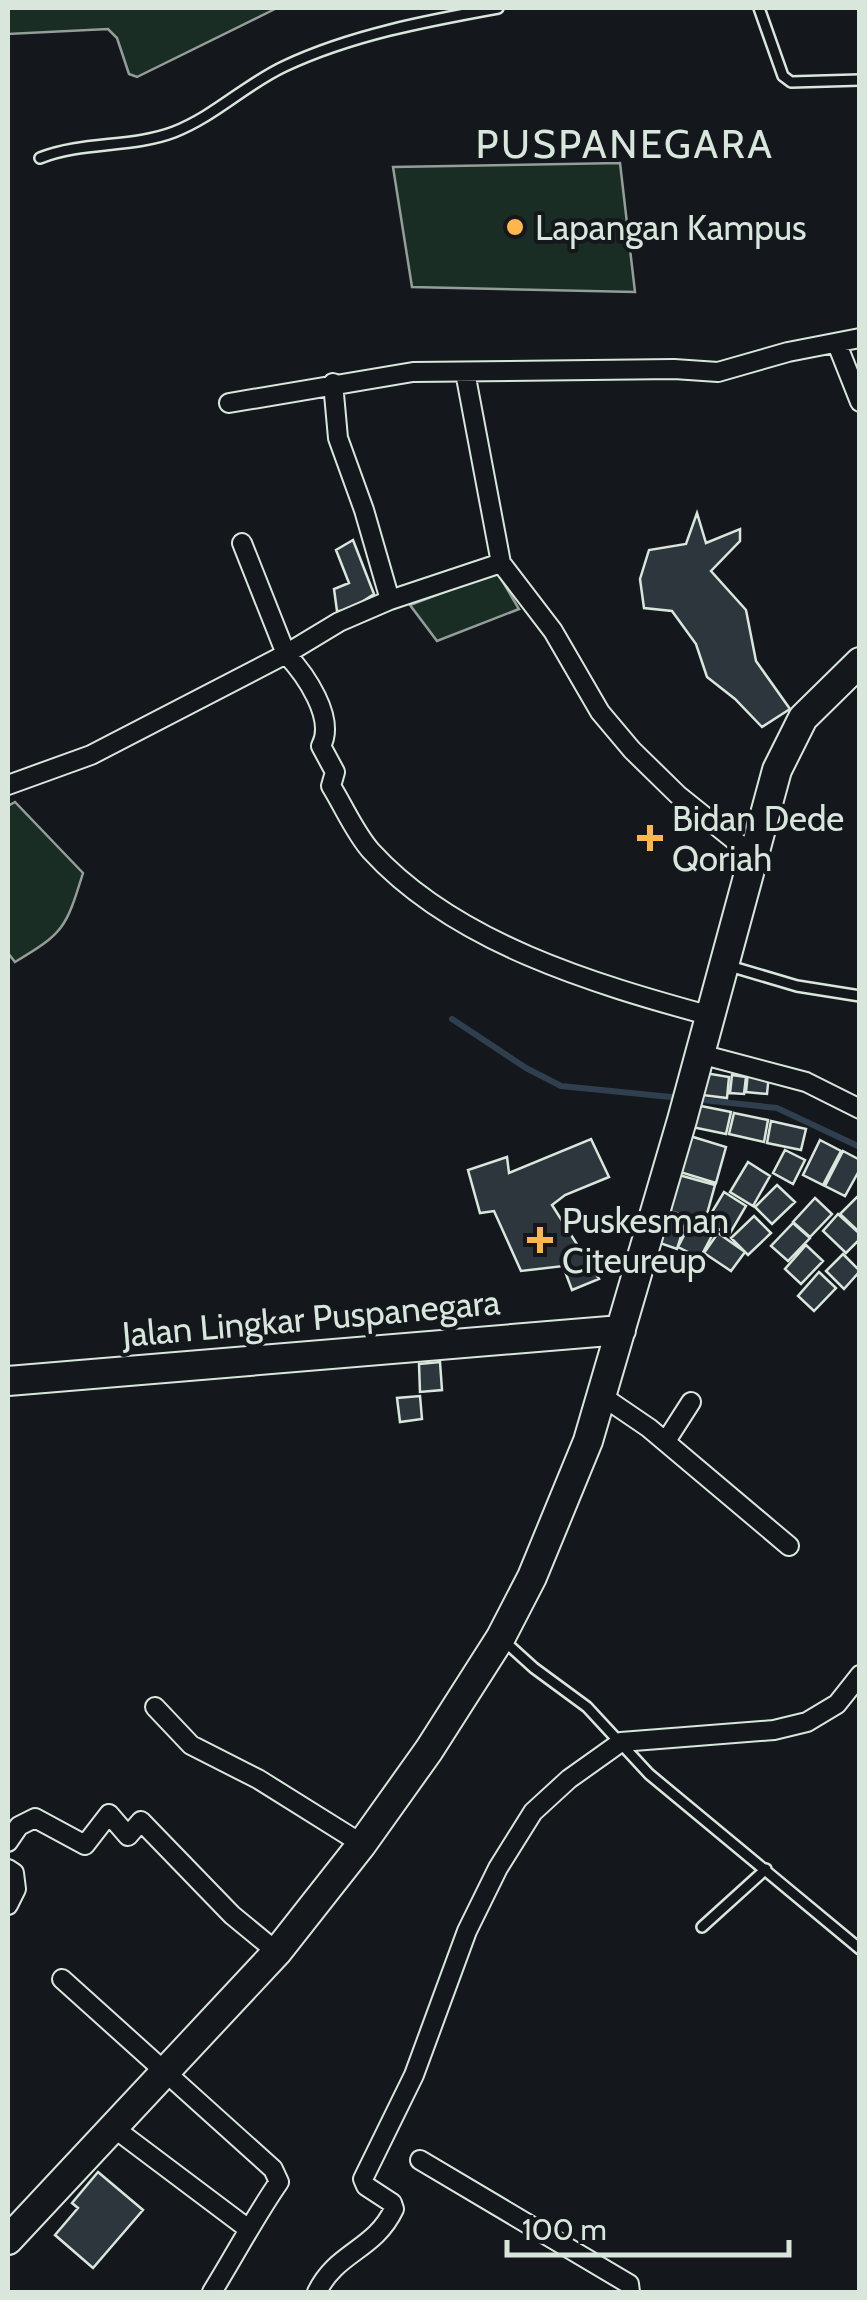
<svg xmlns="http://www.w3.org/2000/svg" width="867" height="2300" font-family="Cabin,sans-serif">
  <style>
    .green { fill: #1a2d24; stroke: #939e99; stroke-width: 2.5 }
    .lines { fill: none; stroke-linecap: round; stroke-linejoin: round }
    .stream { stroke: #2f3f4d; stroke-width: 6 }
    .building { fill: #2c363c; stroke: #d8e6dc; stroke-width: 2.5 }
    .service-casing { stroke: #d8e6dc; stroke-width: 14 }
    .minor-casing { stroke: #d8e6dc; stroke-width: 22 }
    .primary-casing { stroke: #d8e6dc; stroke-width: 32 }
    .service { stroke: #14181c; stroke-width: 9 }
    .minor { stroke: #14181c; stroke-width: 18 }
    .primary { stroke: #14181c; stroke-width: 28 }
    .poi-dot { fill: #ffb74d; stroke: #14181c; stroke-width: 4 }
    .labels { text-anchor: middle; dominant-baseline: central; stroke-width: 8; stroke-linejoin: round; paint-order: stroke }
    .poi-label { font-size: 35px; fill: #d8e6dc; stroke: #14181c; text-anchor: start }
    .street-label { font-size: 35px; fill: #d8e6dc; stroke: #14181c }
    .quarter-label { font-size: 40px; letter-spacing: 2.5px; fill: #d8e6dc; stroke: #14181c }
  </style>
  <rect width="100%" height="100%" fill="#14181c"/>
  <path class="green" d="M8 8H277L137 77 129 74 117 38 108 29 8 34Z
    M620 163 635 292 412 287 393 167Z
    M497 572 519 609 437 641 410 605Z
    M15 802 83 873C66 928 64 933 15 962L8 953V806Z"/>
  <g class="lines">
    <path class="stream" d="M452 1019 526 1068 561 1086 681 1098
      M693 1099 777 1108 860 1147"/>
  </g>
  <path class="building" d="M697 513 706 543 740 529V541L711 571 746 610 756 661 790 709 762 727 735 699 707 677 696 644 672 611 644 608 640 579 649 550 686 544Z
    M353 540 374 594 348 611H337L334 589 349 583 336 550Z
    M748 1072 769 1074 767 1094 746 1092Z
    M705 1073 729 1077 727 1098 702 1095Z
    M732 1075 746 1077 744 1094 730 1093Z
    M696 1105 731 1112 726 1134 692 1127Z
    M734 1113 768 1120 764 1142 729 1134Z
    M771 1121 806 1129 801 1150 767 1143Z
    M690 1136 726 1147 716 1183 680 1172Z
    M591 1139 609 1177 565 1195 552 1205 599 1279 572 1290 563 1266 521 1271 494 1211 480 1213 468 1170 507 1157 509 1173Z
    M820 1140 841 1151 823 1185 803 1175Z
    M785 1150 805 1160 793 1184 773 1173Z
    M843 1151 860 1160V1169L845 1196 825 1186Z
    M748 1162 770 1176 753 1206 730 1192Z
    M679 1175 715 1185 705 1221 669 1211Z
    M777 1185 795 1202 772 1224 755 1207Z
    M724 1192 746 1206 729 1235 706 1222Z
    M860 1194V1227L857 1230 840 1214Z
    M815 1198 832 1214 810 1237 793 1222Z
    M664 1210 687 1218 677 1249 654 1241Z
    M838 1214 860 1234V1239L846 1253 823 1231Z
    M754 1216 771 1233 748 1255 731 1238Z
    M693 1218 715 1230 700 1258 678 1247Z
    M793 1223 810 1238 788 1261 771 1246Z
    M718 1233 745 1252 731 1271 704 1253Z
    M806 1245 823 1261 801 1284 785 1269Z
    M843 1254 860 1271 844 1289 826 1271Z
    M819 1272 836 1288 814 1311 798 1296Z
    M440 1362 442 1390 420 1392 419 1364Z
    M420 1396 422 1419 400 1422 397 1398Z
    M98 2172 143 2210 93 2268 55 2235 78 2208 72 2203Z"/>
  <g class="lines">
    <g class="service-casing">
      <path id="service" d="M759 8 783 76 791 82 860 80
        M40 158C83 141 132 148 174 132 215 116 246 84 285 66 351 35 426 21 498 8
        M726 965 797 986 860 996
        M503 1640 534 1668 587 1707 649 1774 860 1949
        M702 1927 766 1869"/>
    </g>
    <g class="minor-casing">
      <path id="minor" d="M837 344 860 402
        M465 372 501 563 553 631 600 712 632 750 678 795 754 856
        M333 383 338 438 364 510 390 600
        M229 403 413 372 674 369 718 372 788 352 860 338
        M242 543 286 654C305 674 336 718 321 746L335 772 331 786C344 807 355 833 371 851 455 943 594 984 711 1016
        M8 785 91 755 286 654 339 622 390 600 501 563
        M700 1054 806 1082 860 1109
        M602 1396 649 1428 789 1546
        M666 1441 691 1402
        M155 1707 191 1745 258 1779 362 1844
        M8 1842 19 1826 35 1818 85 1845 109 1814 128 1836 141 1821 232 1915 277 1952
        M8 1869 14 1873 16 1889 8 1905
        M62 1979 273 2169 279 2182C254 2218 235 2255 212 2292
        M114 2128 247 2228
        M420 2160 629 2284 630 2292
        M317 2292C337 2251 374 2251 394 2209L392 2203 366 2186 363 2179 414 2075 467 1931 498 1868 533 1812 569 1779 621 1742 774 1730 807 1722 837 1704 860 1675"/>
    </g>
    <g class="primary-casing">
      <path id="primary" d="M8 1381 621 1330
        M8 2240 277 1952 362 1844 429 1750 501 1637 532 1577 588 1441 682 1120 777 770 803 718 860 662"/>
    </g>
    <use href="#service" class="service"/>
    <use href="#minor" class="minor"/>
    <use href="#primary" class="primary"/>
  </g>
  <g class="poi-dot">
    <circle cx="515" cy="227" r="10"/>
    <path d="M645 823h10v10h10v10h-10v10h-10v-10h-10v-10h10z"/>
    <path d="M535 1225h10v10h10v10h-10v10h-10v-10h-10v-10h10z"/>
  </g>
  <g class="labels">
    <g class="poi-label">
      <text x="535" y="227">Lapangan Kampus</text>
      <text x="672" y="818">Bidan Dede<tspan x="672" dy="40">Qoriah</tspan></text>
      <text x="562" y="1220">Puskesman<tspan x="562" dy="40">Citeureup</tspan></text>
    </g>
    <g class="street-label">
      <text transform="translate(311 1318) rotate(-5)">Jalan Lingkar Puspanegara</text>
    </g>
    <g class="quarter-label">
      <text x="625" y="143">PUSPANEGARA</text>
    </g>
  </g>
  <rect width="867" height="2300" fill="none" stroke="#d8e6dc" stroke-width="20"/>
  <path d="M507 2240v15h282v-15" fill="none" stroke="#d8e6dc" stroke-width="5"/>
  <text x="522" y="2240" font-size="30" fill="#d8e6dc" stroke="#14181c" stroke-width="8" paint-order="stroke">100 m</text>
</svg>
